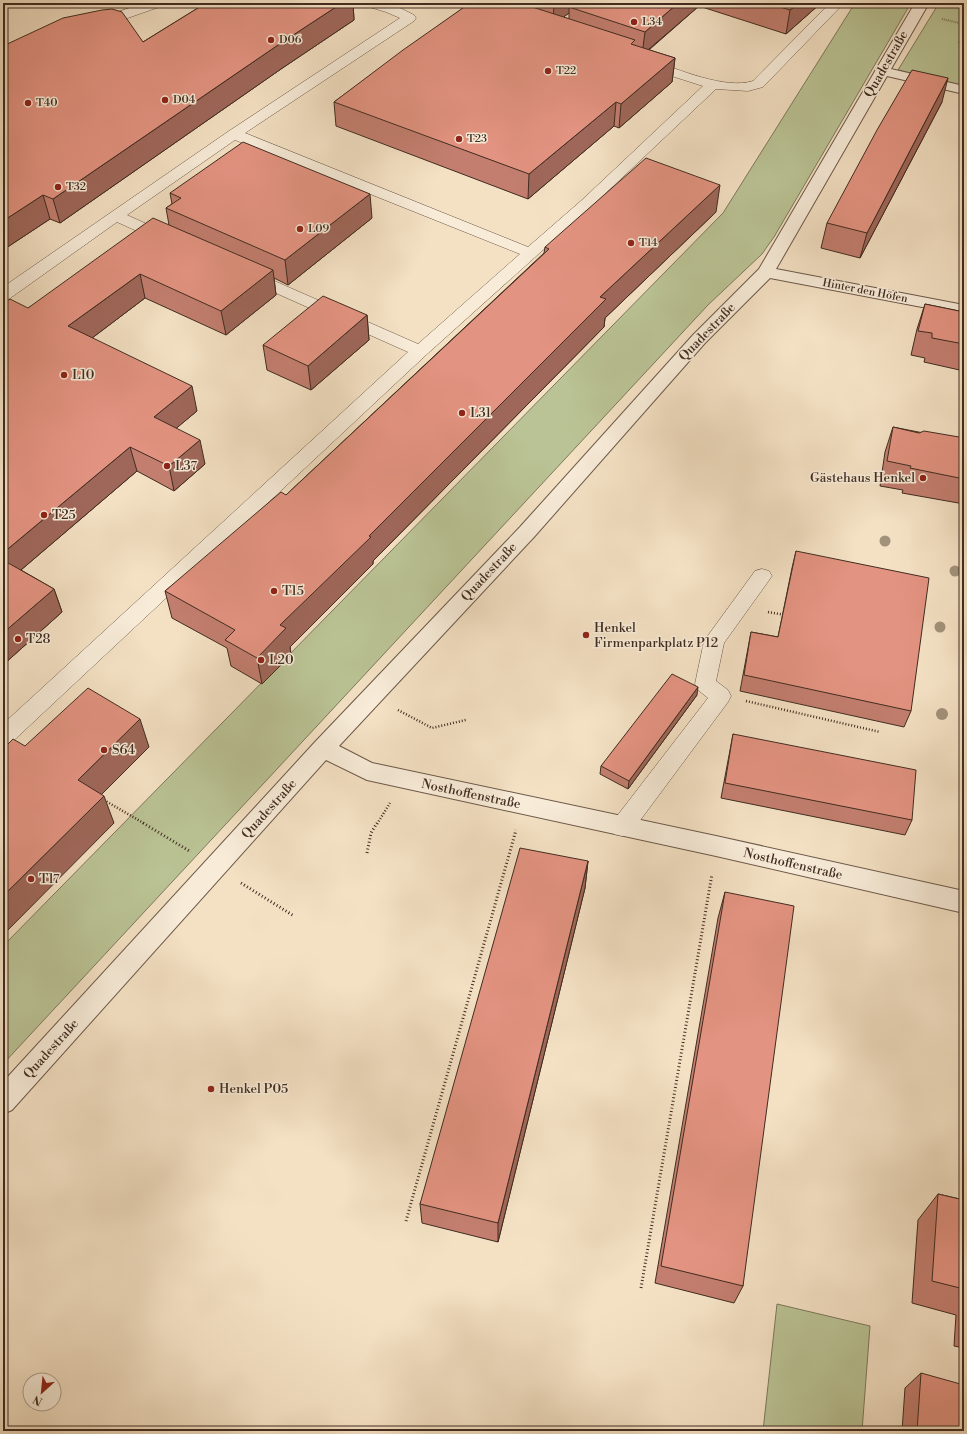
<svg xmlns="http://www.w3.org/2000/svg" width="967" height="1434" font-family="'Libre Bodoni',serif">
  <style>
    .green { fill: #bac395; stroke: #7d785a }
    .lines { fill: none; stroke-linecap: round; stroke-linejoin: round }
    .service-casing { stroke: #6d5949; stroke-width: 1 }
    .minor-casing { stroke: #6d5949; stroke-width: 2 }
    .path-far2 { stroke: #402c20; stroke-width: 2; stroke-dasharray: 0.5 1.5; stroke-linecap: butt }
    .path-far1 { stroke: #402c20; stroke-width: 2.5; stroke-dasharray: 1 2; stroke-linecap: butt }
    .path { stroke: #402c20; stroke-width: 3; stroke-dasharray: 1 2.5; stroke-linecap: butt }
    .service { fill: #f8ecd9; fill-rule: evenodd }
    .minor { fill: #f8ecd9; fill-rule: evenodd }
    .tree { fill: #a2927a }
    .wall { fill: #c37e6f; stroke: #402c20; fill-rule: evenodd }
    .shaded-wall { fill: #9f675a; stroke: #402c20 }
    .building { fill: #e39381; stroke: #402c20 }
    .poi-dot { fill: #8f2418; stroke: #f8ecd9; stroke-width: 1.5 }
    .labels { text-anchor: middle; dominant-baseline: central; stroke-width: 3; stroke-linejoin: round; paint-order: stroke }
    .far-poi-label { font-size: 11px; fill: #402c20; stroke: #f8ecd9; text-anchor: start }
    .far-street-label { font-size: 11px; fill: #402c20; stroke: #f8ecd9 }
    .street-label { font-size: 13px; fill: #402c20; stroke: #f8ecd9 }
    .poi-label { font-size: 13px; fill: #402c20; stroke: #f8ecd9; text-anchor: start }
  </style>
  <rect width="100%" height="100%" fill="#f4e1c4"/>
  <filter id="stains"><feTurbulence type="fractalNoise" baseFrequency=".005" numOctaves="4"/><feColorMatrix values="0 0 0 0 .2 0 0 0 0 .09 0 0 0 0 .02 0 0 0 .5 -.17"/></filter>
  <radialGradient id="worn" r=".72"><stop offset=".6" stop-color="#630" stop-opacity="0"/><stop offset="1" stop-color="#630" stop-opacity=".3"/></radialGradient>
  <path class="green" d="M855 3H911L774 237 762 254 708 305 3 1064V946L723 213Z
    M939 3H964V86L898 70Z
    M777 1304 870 1326 862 1431H763Z"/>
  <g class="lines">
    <g class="service-casing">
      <path id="service" d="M144 3H164L162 6 102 27H92L90 24 92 21Z
        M364 3 389 4 406 3 400 8 414 15 416 18 414 21 245 133 528 247 582 200 703 86 640 66 638 63 640 60 645 59 650 60C678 69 725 90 753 81L830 3H844L763 87 748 91 716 89 592 206 426 355 11 743 3 746V724L408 352 242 278 240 275 242 272 248 270 254 272 418 344 520 254 235 140 127 215 173 236 175 239 173 242 167 244 161 242 117 222 9 299 3 300V287L229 131 400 18 386 12 366 6Z
        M762 569 769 571 772 576 724 643 716 681 728 690 731 696 728 702 630 834 622 836 614 834 611 827 614 820 708 698 698 690 695 684 704 641 755 571Z"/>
    </g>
    <g class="minor-casing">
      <path id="minor" d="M915 3H929L891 69 964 86V94L887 76 776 269 964 305V315L770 278 705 343 534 537 339 746 372 763 716 836 964 891V913L716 856 367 780 326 760 12 1110 3 1114V1082L315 742 520 527 693 335 759 269Z"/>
    </g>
    <path class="path-far2" d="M942 19 964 24"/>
    <path class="path-far1" d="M768 612 785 615
      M746 701 880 732
      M398 710 432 728 466 720
      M104 800 145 824
      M377 824 390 803"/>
    <path class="path" d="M143 823 191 852
      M367 853 371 833 377 823
      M241 883 294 916
      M406 1221 516 830
      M641 1288 712 874"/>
    <use href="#service" class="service"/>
    <use href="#minor" class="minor"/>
  </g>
  <g class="tree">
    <circle cx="885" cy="541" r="5.5"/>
    <circle cx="955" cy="571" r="5.5"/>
    <circle cx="940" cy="627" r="5.5"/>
    <circle cx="942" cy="714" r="6"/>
  </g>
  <path class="wall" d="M206 3H353L354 20 281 69 60 223 50 219 3 250V46L143 42Z
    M470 3H821L786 34 699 6 649 50 675 58 672 82 619 128 614 126 528 199 336 126 334 102ZM569 13V19L563 17Z
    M964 24V48L959 43Z
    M942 102 860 258 821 248 827 223Z
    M170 193 372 218 288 285 274 278 276 295 226 335 145 298 92 338 197 411 176 428 205 464 174 491 137 471 21 570 54 589 62 612 3 665 28 308 169 225 166 208 172 204Z
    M716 212 605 318 604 327 373 561V564L290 647 291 655 262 684 231 666 227 648 172 618 165 591 286 495 544 253 545 247Z
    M925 304 964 312V371L924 362 925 358 911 355 917 329Z
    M367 315 369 340 311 390 267 370 263 345Z
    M893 427 964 441V504L902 493 903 490 880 486 885 452Z
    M796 551 911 711 904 727 740 691 748 648 751 632 778 637 792 568Z
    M697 695 628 789 600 774 601 766Z
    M733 734 912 820 905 835 721 798Z
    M588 861 585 888 498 1242 422 1223 420 1204Z
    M725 892 743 1286 734 1303 655 1283 718 918Z
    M938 1194 964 1200V1348L954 1346 956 1315 912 1303 918 1220Z
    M921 1373 964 1431H902L905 1388Z"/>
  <path class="shaded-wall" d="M3 3H10L3 5Z
    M342 3H353L354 20 281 69 60 223 53 199 278 45Z
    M554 3H582L569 7V13L553 25Z
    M678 3H699V6L642 55 645 32Z
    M799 3H821L786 34 790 10Z
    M675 58 672 82 619 128 621 104Z
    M948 78 942 102 860 258 867 233Z
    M616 102 614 126 528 199 529 174Z
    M720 185 716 212 605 318 604 327 373 561V564L290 647 291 655 262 684 257 658 280 625 369 536 600 297Z
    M370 194 372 218 288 285 285 260Z
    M43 195 50 219 3 250V221Z
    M273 270 276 295 226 335 221 311Z
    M140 274 145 298 75 351 68 326Z
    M367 315 369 340 311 390 308 366Z
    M192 386 197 411 160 442 154 417Z
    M200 440 205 464 174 491 169 466Z
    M130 447 137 471 8 581 3 569V553Z
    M54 589 62 612 3 665V633Z
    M698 687 697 695 628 789 629 781Z
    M140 719 149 747 89 807 78 780Z
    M104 796 114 823 3 935V896Z
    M588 861 585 888 498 1242V1223Z"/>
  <path class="building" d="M206 3H342L278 45 53 199 43 195 3 221V46L63 18 102 10 112 9 122 12 143 42Z
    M470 3H520L635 40 631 44 675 58 621 104 616 102 529 174 334 102 403 50Z
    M574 3H678L645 32 569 7Z
    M767 3H799L790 10Z
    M912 70 948 78 867 233 827 223 877 130Z
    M243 142 370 194 285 260 166 208 181 198 170 193Z
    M646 158 720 185 600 297 606 299 369 536 371 537 280 625 286 628 257 658 225 640 235 630 165 591 281 492 286 495 549 249 545 247Z
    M153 218 273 270 221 311 140 274 68 326 192 386 154 417 200 440 169 466 130 447 3 553V304L10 299 28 308Z
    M323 296 367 315 308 366 263 345Z
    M925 304 964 312V344L932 338V333L918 331Z
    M893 427 919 433 924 431 959 437 964 441V479L910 468 911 466 887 461Z
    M796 551 929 578 911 711 744 675 751 632 778 637Z
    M3 560 54 589 3 633Z
    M672 674 698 687 629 781 601 766Z
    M88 688 140 719 78 780 104 796 3 896V749L13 739 25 746Z
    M733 734 916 770 912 820 725 783Z
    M520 848 588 861 498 1223 420 1204Z
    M725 892 794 906 743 1286 661 1266Z
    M938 1194 964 1200V1289L932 1281Z
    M921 1373 964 1385V1431H917Z"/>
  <g class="poi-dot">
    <circle cx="634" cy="22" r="4"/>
    <circle cx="271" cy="40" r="4"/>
    <circle cx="548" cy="71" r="4"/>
    <circle cx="165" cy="100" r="4"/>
    <circle cx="28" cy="103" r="4"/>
    <circle cx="459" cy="139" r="4"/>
    <circle cx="58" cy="187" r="4"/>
    <circle cx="300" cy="229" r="4"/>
    <circle cx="631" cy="243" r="4"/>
    <circle cx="64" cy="375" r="4"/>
    <circle cx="462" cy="413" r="4"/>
    <circle cx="167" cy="466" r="4"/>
    <circle cx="923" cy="478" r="4"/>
    <circle cx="44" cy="515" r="4"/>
    <circle cx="274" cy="591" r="4"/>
    <circle cx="586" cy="635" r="4"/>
    <circle cx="18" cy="639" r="4"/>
    <circle cx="261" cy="660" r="4"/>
    <circle cx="104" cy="750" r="4"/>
    <circle cx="31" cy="879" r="4"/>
    <circle cx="211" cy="1089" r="4"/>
  </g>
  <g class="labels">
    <g class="far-poi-label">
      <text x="642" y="22">L34</text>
      <text x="279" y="40">D06</text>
      <text x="556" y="71">T22</text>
      <text x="173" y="100">D04</text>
      <text x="36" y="103">T40</text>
      <text x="467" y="139">T23</text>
      <text x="66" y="187">T32</text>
      <text x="308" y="229">L09</text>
      <text x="639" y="243">T14</text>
    </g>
    <g class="far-street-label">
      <text transform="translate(865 291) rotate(11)">Hinter den Höfen</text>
    </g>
    <g class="street-label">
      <text transform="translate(886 64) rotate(-60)">Quadestraße</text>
      <text transform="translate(707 332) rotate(-46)">Quadestraße</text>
      <text transform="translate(489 572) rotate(-47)">Quadestraße</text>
      <text transform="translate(471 794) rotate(12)">Nosthoffenstraße</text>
      <text transform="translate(269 809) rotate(-48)">Quadestraße</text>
      <text transform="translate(793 864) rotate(13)">Nosthoffenstraße</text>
      <text transform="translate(51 1049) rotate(-48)">Quadestraße</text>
    </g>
    <g class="poi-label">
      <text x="72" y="375">L10</text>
      <text x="470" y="413">L31</text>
      <text x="175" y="466">L37</text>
      <text x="915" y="478" text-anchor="end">Gästehaus Henkel</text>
      <text x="52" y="515">T25</text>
      <text x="282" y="591">T15</text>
      <text x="594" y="628">Henkel<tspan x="594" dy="15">Firmenparkplatz P12</tspan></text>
      <text x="26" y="639">T28</text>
      <text x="269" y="660">L20</text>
      <text x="112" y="750">S64</text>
      <text x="39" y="879">T17</text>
      <text x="219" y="1089">Henkel P05</text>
    </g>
  </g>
  <rect width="967" height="1434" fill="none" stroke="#f4e1c4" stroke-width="16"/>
  <rect x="4" y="4" width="959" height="1426" fill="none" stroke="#402c20" stroke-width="2"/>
  <rect x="8" y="8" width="951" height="1418" fill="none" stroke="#402c20"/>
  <g transform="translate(42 1392) rotate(207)"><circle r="19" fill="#f8ecd9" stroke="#ae9f8f"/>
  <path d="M0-3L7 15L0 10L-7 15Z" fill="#8f2418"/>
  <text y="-6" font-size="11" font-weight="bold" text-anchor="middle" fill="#402c20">N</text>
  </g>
  <rect width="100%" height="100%" filter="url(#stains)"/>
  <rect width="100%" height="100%" fill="url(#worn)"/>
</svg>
